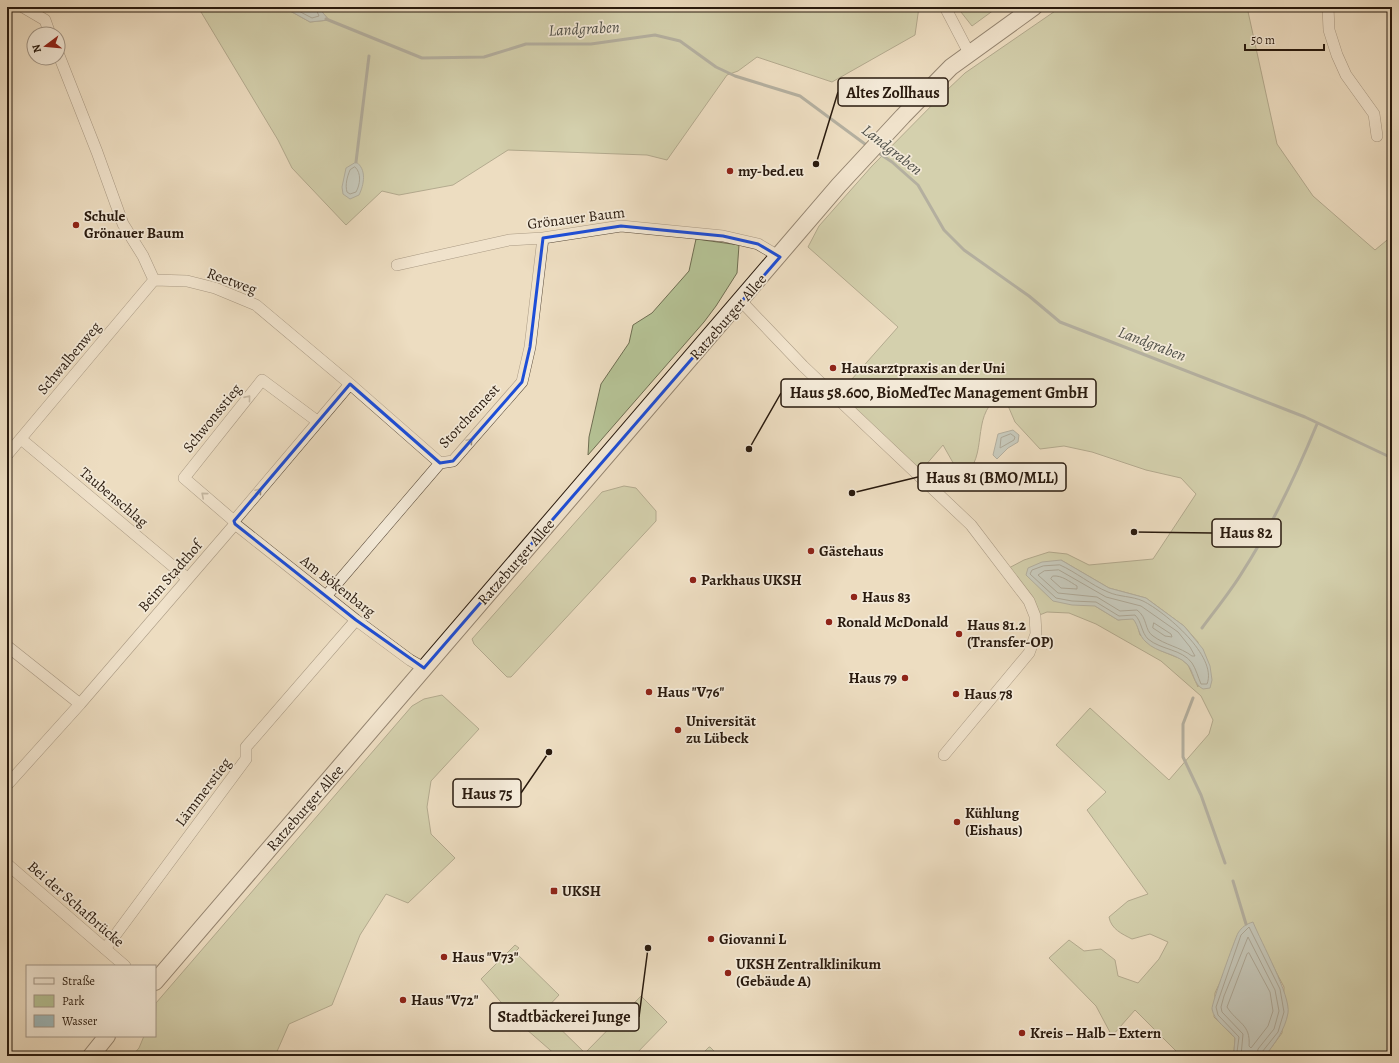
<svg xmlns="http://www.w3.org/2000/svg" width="1399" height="1063" font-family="Alegreya,serif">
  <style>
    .green { fill: #b5c295; stroke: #6f6e52; fill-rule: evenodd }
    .water { fill: #9db9bd; stroke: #6f7977 }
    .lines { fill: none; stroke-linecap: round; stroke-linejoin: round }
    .shore { stroke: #636a66; stroke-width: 1 }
    .stream { stroke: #6f7977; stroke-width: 3 }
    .street-casing { stroke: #5a4b3b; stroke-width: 12 }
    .secondary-casing { stroke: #291a0e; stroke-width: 18 }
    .street { stroke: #f3e9d7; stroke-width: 11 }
    .secondary { stroke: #f3e9d7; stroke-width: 16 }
    .oneway { stroke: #988c7d }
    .marked { fill: none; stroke: #1d4ed8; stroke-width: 3; stroke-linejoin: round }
    .poi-dot { fill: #8f2418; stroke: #f3e9d7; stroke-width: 1.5 }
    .labels { text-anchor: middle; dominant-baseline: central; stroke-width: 3.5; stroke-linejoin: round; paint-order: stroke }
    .poi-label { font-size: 15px; font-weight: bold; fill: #291a0e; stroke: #f3e9d7; text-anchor: start }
    .street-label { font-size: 15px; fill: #291a0e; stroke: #f3e9d7 }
    .water-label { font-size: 16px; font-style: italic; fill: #52524b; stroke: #f3e9d7 }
    .leader { fill: none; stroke: #291a0e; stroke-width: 1.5 }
    .callout-dot { fill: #291a0e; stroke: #f3e9d7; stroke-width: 1.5 }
    .callout { fill: #f3e9d7; stroke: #291a0e; stroke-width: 1.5 }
    .callout-label { font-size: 16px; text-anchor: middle; font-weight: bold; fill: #291a0e }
  </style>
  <rect width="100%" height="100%" fill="#edddc1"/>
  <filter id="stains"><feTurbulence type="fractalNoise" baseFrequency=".005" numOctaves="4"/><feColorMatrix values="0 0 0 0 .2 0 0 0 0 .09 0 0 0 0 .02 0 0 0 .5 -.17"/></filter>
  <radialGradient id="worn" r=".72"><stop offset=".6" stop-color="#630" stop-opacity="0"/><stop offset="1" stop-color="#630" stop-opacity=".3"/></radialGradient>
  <path class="green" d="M198 7H283L310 22 329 20 318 7H919L915 35 832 82 757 57 738 71 727 75 667 160 647 155 508 150 453 185 399 195 382 191 346 225 292 168 278 140Z
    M957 7H998L972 26Z
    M1061 7H1247L1277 144 1313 196 1375 250 1392 236V1056H1265L1282 1033 1284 987 1263 947 1227 967 1215 993 1214 1017 1235 1038 1234 1051 1229 1056H1181L1135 1010 1112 1036 1096 1006 1049 958 1069 940 1084 951 1101 949 1115 960 1118 976 1138 983 1159 959 1168 942 1150 934 1132 939C1122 934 1111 929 1109 917L1128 901 1148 894 1087 810 1106 792 1056 745 1090 708 1169 780 1209 734 1213 720 1201 696 1161 661 1096 624 1069 613 1047 612 1037 616 1007 569 1024 560 1049 552 1067 554 1089 565 1153 559 1196 494 1181 478 1146 470 1092 452 1064 446 1040 449 1015 422 1003 394C970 412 988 450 968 472L956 468 943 445 918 474 836 397 898 327 808 247 819 226 872 166 946 91 965 73ZM1061 560 1109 588 1146 598 1184 626 1198 642V687L1188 665 1181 659 1159 650 1140 635 1137 624 1133 618 1118 620 1095 606Z
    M696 239 739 245 737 273 716 306 704 322 588 455 589 437 601 384 629 343 633 325 652 313 689 271Z
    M624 486 636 488 656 511V521L511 677H507L474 644 472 639 602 492Z
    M442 695 479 729 431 781 427 807 431 834 455 858 408 903 386 894 360 935 332 1005 289 1024 275 1056H132L139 1048 144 1036H155L156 1003 412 706 424 699Z
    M515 945 519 948 515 952 559 995 543 1012 585 1053 641 996 667 1022 634 1056H557L518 1022 481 979Z
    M709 1047H710L719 1056H700Z"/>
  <path class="water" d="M283 7H318L329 20 310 22Z
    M356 162C367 169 364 185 359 195L350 199 343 194 342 187 346 168Z
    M1013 430 1019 435 1018 442 1008 448 997 459 993 455 998 434Z
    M1061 560 1109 588 1146 598 1184 626 1203 649 1210 666 1212 680 1210 688 1203 689C1193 684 1194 671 1187 664 1176 653 1157 653 1146 642 1138 635 1139 626 1133 619L1118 620 1095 606 1072 605 1053 601 1026 575 1028 568 1042 562Z
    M1253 922C1261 942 1291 996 1288 1013 1285 1030 1275 1043 1265 1056H1229L1234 1051 1235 1038C1228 1029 1214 1021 1212 1009 1211 1005 1235 939 1238 933 1242 927 1246 924 1253 922Z"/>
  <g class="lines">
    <path class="shore" d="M291 7 312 18 319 16 315 7
      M355 167C362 173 360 185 356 192L350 194 347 192C345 185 347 177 350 170Z
      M1011 434 1015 437 1014 440 1000 448 1001 438Z
      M1060 565C1076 572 1091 585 1108 592 1119 597 1132 596 1143 601 1165 612 1218 656 1207 684H1201C1198 677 1196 669 1192 663 1182 649 1161 650 1148 639 1141 632 1142 622 1135 615L1119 616 1096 602 1072 601 1056 598 1030 574 1032 570 1043 566Z
      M1059 570 1106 597 1141 606 1178 632 1190 647 1195 656H1192C1180 647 1165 645 1153 636 1144 630 1148 618 1137 610L1120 611 1097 597 1058 593 1038 575 1044 571Z
      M1053 576C1062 575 1070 582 1077 586V589L1061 588 1051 579Z
      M1154 623 1171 634 1172 637 1165 636 1153 628Z
      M1249 953 1270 992 1273 1011 1268 1026 1251 1048 1249 1046C1251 1024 1237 1023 1227 1007L1247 954Z
      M1234 1056 1237 1052 1239 1037 1218 1015 1216 1007 1241 935 1249 927 1280 989 1284 1012 1278 1032 1262 1052V1056
      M1241 1056 1243 1034 1222 1012 1221 1007 1224 996 1248 937 1275 990 1279 1011 1274 1029 1258 1049 1257 1056"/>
    <path class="stream" d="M326 19 422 58 484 57 526 44H591L655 35 680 41 716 67 735 76 800 96 869 147
      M877 152 892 162 918 185 944 230 964 250 1029 296 1060 322 1305 417 1392 458
      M356 162 369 56
      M1202 628C1216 609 1231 591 1243 571 1273 524 1296 475 1317 424
      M1193 698 1183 724V757L1201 795 1225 863
      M1233 881 1246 924"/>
    <g class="street-casing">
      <path id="street" d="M23 7 45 20 50 34
        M945 7 969 53
        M1328 7 1329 30 1337 55 1346 75 1374 114 1377 136
        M58 53 97 152 123 224 143 256 154 280 187 281 215 288 256 305 350 384 440 463
        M397 265 509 240 543 238 621 226 723 236 758 244 780 257
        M741 301 803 366 971 525 1029 601 1035 616 1036 634 1029 653 944 755
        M21 439 187 578
        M7 455 154 280
        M234 521 184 478 262 380 317 421
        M235 524 356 620 410 660 424 668
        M327 595 440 463 453 461 522 382 530 347 543 238
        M7 646 80 704
        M7 785 80 704 235 524 234 521 350 384
        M7 864 125 966
        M105 949 246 759V747L356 620"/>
    </g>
    <g class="secondary-casing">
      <path id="secondary" d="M155 982 839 185 903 116 951 67 1034 7
        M91 1056 107 1036"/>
    </g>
    <use href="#street" class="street"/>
    <use href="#secondary" class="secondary"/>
  </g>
  <defs><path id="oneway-chevron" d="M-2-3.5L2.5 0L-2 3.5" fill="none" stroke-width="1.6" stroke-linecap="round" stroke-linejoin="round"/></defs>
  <g class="oneway">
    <use href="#oneway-chevron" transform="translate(248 398) rotate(-51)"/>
    <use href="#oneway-chevron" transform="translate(470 441) rotate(-49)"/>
    <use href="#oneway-chevron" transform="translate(259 491) rotate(-50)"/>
    <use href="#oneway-chevron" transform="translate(204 495) rotate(-139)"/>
  </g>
  <path d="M0 0H1399V1063H0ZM621 226 723 236 758 244 780 257 424 668 356 620 235 524 234 521 350 384 440 463 453 461 522 382 530 347 543 238Z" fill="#edddc1" fill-opacity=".55" fill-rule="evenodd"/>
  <path class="marked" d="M621 226 723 236 758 244 780 257 424 668 356 620 235 524 234 521 350 384 440 463 453 461 522 382 530 347 543 238Z"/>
  <g class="poi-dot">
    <circle cx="730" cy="171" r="4"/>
    <circle cx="76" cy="225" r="4"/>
    <circle cx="833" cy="368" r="4"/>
    <circle cx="811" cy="551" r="4"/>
    <circle cx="693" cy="580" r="4"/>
    <circle cx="854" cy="597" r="4"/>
    <circle cx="829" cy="622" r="4"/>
    <circle cx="959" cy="634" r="4"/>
    <circle cx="905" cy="678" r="4"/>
    <circle cx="649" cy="692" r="4"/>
    <circle cx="956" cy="694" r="4"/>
    <circle cx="678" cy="730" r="4"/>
    <circle cx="957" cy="822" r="4"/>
    <rect x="550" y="887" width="8" height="8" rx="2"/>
    <circle cx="711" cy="939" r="4"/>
    <circle cx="444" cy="957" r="4"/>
    <circle cx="728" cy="973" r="4"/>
    <circle cx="403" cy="1000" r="4"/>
    <circle cx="1022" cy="1033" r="4"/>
  </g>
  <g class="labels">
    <g class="poi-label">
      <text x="738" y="171">my-bed.eu</text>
      <text x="84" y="216">Schule<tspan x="84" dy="17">Grönauer Baum</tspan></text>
      <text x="841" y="368">Hausarztpraxis an der Uni</text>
      <text x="819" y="551">Gästehaus</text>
      <text x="701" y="580">Parkhaus UKSH</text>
      <text x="862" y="597">Haus 83</text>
      <text x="837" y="622">Ronald McDonald</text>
      <text x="967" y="625">Haus 81.2<tspan x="967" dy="17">(Transfer-OP)</tspan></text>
      <text x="897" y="678" text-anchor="end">Haus 79</text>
      <text x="657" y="692">Haus "V76"</text>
      <text x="964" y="694">Haus 78</text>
      <text x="686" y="721">Universität<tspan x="686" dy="17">zu Lübeck</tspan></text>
      <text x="965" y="813">Kühlung<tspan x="965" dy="17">(Eishaus)</tspan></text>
      <text x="562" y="891">UKSH</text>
      <text x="719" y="939">Giovanni L</text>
      <text x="452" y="957">Haus "V73"</text>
      <text x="736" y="964">UKSH Zentralklinikum<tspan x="736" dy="17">(Gebäude A)</tspan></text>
      <text x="411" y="1000">Haus "V72"</text>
      <text x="1030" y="1033">Kreis – Halb – Extern</text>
    </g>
    <g class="street-label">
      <text transform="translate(576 218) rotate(-7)">Grönauer Baum</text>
      <text transform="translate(232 281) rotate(20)">Reetweg</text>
      <text transform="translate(728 317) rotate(-49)">Ratzeburger Allee</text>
      <text transform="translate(69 358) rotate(-50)">Schwalbenweg</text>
      <text transform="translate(469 416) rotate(-47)">Storchennest</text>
      <text transform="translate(212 418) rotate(-51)">Schwonsstieg</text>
      <text transform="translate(114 497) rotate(40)">Taubenschlag</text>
      <text transform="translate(516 562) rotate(-49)">Ratzeburger Allee</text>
      <text transform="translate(170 576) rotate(-49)">Beim Stadthof</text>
      <text transform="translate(338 586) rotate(38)">Am Bökenbarg</text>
      <text transform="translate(203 792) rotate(-53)">Lämmerstieg</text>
      <text transform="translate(305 808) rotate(-49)">Ratzeburger Allee</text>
      <text transform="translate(76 904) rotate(41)">Bei der Schafbrücke</text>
    </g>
    <g class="water-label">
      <text transform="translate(584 29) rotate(-3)">Landgraben</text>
      <text transform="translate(892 150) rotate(38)">Landgraben</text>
      <text transform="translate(1152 344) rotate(21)">Landgraben</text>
    </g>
  </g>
  <path class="leader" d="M816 164L838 92M749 449L781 393M852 493L918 477M1134 532L1212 533M549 752L521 793M648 948L639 1017"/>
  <g class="callout-dot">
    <circle cx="816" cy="164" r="4"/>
    <circle cx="749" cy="449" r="4"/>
    <circle cx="852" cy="493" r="4"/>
    <circle cx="1134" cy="532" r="4"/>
    <circle cx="549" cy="752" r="4"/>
    <circle cx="648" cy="948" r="4"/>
  </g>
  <g class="callout">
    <rect x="838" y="78" width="110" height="28" rx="4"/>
    <rect x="781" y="379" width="315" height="28" rx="4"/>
    <rect x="918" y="463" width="148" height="28" rx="4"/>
    <rect x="1212" y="519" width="69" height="28" rx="4"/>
    <rect x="453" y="779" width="68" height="28" rx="4"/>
    <rect x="490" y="1003" width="149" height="28" rx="4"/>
  </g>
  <g class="callout-label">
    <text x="893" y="98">Altes Zollhaus</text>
    <text x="939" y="398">Haus 58.600, BioMedTec Management GmbH</text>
    <text x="992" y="483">Haus 81 (BMO/MLL)</text>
    <text x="1246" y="538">Haus 82</text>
    <text x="487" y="799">Haus 75</text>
    <text x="564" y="1022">Stadtbäckerei Junge</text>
  </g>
  <rect width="1399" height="1063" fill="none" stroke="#edddc1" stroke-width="24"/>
  <rect x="8" y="8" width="1383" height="1047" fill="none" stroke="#291a0e" stroke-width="2"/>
  <rect x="12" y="12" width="1375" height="1039" fill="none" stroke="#291a0e"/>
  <rect x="26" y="965" width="130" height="72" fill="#f3e9d7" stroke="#a29687"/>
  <rect x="34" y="978" width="20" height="6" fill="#f3e9d7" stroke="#a29687"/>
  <text x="62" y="985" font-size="12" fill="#291a0e">Straße</text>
  <rect x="34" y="995" width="20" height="12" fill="#b5c295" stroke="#a29687"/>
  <text x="62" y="1005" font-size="12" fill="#291a0e">Park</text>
  <rect x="34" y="1015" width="20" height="12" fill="#9db9bd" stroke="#a29687"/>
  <text x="62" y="1025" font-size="12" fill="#291a0e">Wasser</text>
  <g transform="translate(46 46) rotate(254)"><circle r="19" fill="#f3e9d7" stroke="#a29687"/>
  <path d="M0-3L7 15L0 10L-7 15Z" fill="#8f2418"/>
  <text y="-6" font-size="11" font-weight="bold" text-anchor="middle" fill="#291a0e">N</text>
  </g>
  <path d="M1245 44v6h79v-6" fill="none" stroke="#291a0e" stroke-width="2"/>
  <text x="1251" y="44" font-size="12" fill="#291a0e" stroke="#f3e9d7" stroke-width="3" paint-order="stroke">50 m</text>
  <rect width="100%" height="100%" filter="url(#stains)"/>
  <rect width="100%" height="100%" fill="url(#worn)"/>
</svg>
